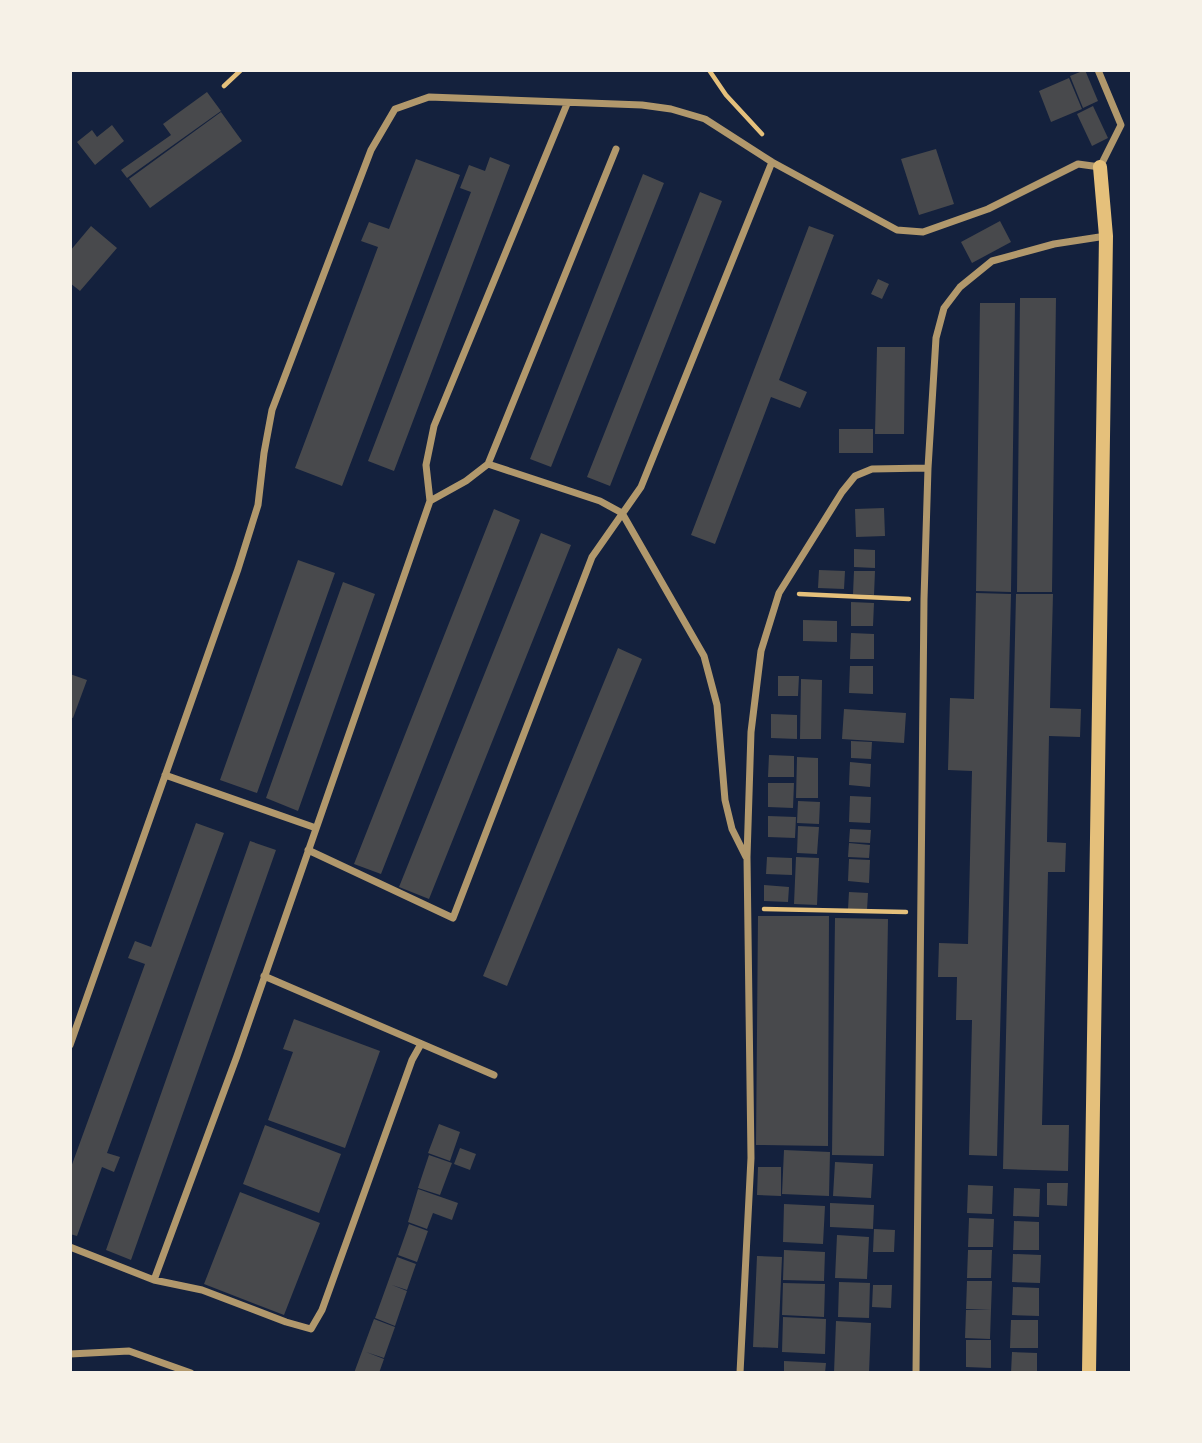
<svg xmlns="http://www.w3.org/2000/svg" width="1202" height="1443" font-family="'Space Grotesk',sans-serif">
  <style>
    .building { fill: #48494c }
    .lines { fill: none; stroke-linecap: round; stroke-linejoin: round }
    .path { stroke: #e5c07b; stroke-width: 4.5 }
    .minor { stroke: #b1986c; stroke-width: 7 }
    .secondary { stroke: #e5c07b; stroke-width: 14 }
  </style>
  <rect width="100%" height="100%" fill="#14213d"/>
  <path class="building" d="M1085 70 1098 101 1083 108 1070 76Z
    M1069 78 1082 109 1051 122 1039 91Z
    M207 92 221 111 127 178 121 170 171 135 163 124Z
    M1093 106 1108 138 1092 146 1077 114Z
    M221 112 242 141 150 208 129 179Z
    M112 125 124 141 95 165 77 142 92 130 97 137Z
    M936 149 954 204 919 215 901 159Z
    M490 157 510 165 394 471 368 461 471 192 460 188 469 165 485 171Z
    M416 159 460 175 342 486 295 468 378 247 361 241 369 222 389 229Z
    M643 174 664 183 551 467 530 459Z
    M700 192 722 201 610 486 587 477Z
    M1000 221 1011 242 972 263 961 242Z
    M91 226 117 248 80 291 70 283V251Z
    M809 226 834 235 779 380 807 392 800 408 771 397 715 544 691 535Z
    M878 279 889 284 882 299 871 294Z
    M1020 298H1056L1052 592H1017Z
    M980 303H1015L1011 592 976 591Z
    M877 347H905L904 434H875Z
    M839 429H873V453H839Z
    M884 508 885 536 856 537 855 509Z
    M494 509 520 520 381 874 354 864Z
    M541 533 571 545 429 899 399 887Z
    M854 549 875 550V568L854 567Z
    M298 560 335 573 257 793 220 780Z
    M819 570 845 571 844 589 818 588Z
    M854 571H875L874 595 853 594Z
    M343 582 375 594 298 811 266 798Z
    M976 593 1011 594 997 1156 969 1155 972 1020H956L957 977H938L939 943 968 944 972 771 948 770 950 698 974 699Z
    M1016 594H1053L1050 708 1081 709 1080 737 1049 736 1047 842 1066 843 1065 872H1048L1042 1125H1069L1068 1171 1003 1169Z
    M851 602 874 603 873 626H851Z
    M803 620 837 621V642L803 641Z
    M851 633 874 634V659H850Z
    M618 648 642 659 507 986 483 976Z
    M850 666H873V694L849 693Z
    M70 674 87 680 73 718 70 717Z
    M778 676H799L798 696H778Z
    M801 679 822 680 821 739H800Z
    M844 709 906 713 904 743 842 739Z
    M771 714 797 715V739L771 738Z
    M851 741 872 742 871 759 851 758Z
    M769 755 794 756V777H768Z
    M797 757 818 758V798H796Z
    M850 762 871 764 870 787 849 785Z
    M768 783H794L793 808 768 807Z
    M850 796 871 797 870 823 849 822Z
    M798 801 820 802 819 824 797 823Z
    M768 816 796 817 795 838 768 837Z
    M196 823 224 833 107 1153 120 1157 114 1172 102 1167 77 1236 70 1234V1170L145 964 128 958 135 941 151 947Z
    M798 826 819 827 817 854 797 853Z
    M850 829 871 830 870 843 849 842Z
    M250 841 276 850 131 1260 106 1250Z
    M849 843 870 845 869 858 848 857Z
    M767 857 792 858V875L766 874Z
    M796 857 819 858 817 905 794 904Z
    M849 859 870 860 869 883 848 881Z
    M764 885 789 887 788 902 764 901Z
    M849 892 868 893 867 910 848 909Z
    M758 916H829L828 1146 756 1145Z
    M835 918 888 919 884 1156 832 1155Z
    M294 1019 380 1051 345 1148 268 1120 293 1052 283 1049Z
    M439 1124 460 1132 450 1161 428 1153Z
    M265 1125 341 1154 319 1213 243 1184Z
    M460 1148 476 1154 470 1170 454 1164Z
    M784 1150 830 1152 829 1196 782 1194Z
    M429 1155 452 1163 440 1195 418 1188Z
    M835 1162 873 1164 871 1198 833 1196Z
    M758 1167H781V1196L757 1195Z
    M1047 1183H1068L1067 1206 1047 1205Z
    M968 1185 993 1186 992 1214 967 1213Z
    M1014 1188 1040 1189 1039 1217 1013 1216Z
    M418 1189 458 1203 452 1220 433 1213 427 1229 408 1222Z
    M240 1192 320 1223 284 1315 204 1284Z
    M830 1203 874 1205 873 1229 830 1227Z
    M784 1204 825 1206 823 1244 783 1242Z
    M969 1218 994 1219 993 1247H968Z
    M1014 1221 1039 1222V1250H1013Z
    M409 1224 428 1231 417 1262 398 1255Z
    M874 1229 895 1230 894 1252H873Z
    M837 1235 869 1237 867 1279 835 1278Z
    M784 1250 825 1252 824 1281 783 1280Z
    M968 1250H992L991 1278H967Z
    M1013 1254 1041 1255 1040 1283 1012 1282Z
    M757 1256 782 1257 778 1348 753 1347Z
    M397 1257 416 1264 407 1290 392 1285 407 1291 395 1326 375 1318Z
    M967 1281H992L991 1310 966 1309Z
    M839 1282 870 1283 869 1318 838 1317Z
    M783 1283 825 1284 824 1317 782 1315Z
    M873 1285H892L891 1308 872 1307Z
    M1013 1287 1039 1288V1316L1012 1315Z
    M966 1310H991L990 1339 965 1338Z
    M783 1317 826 1319 825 1354 782 1352Z
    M374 1319 395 1327 384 1358 366 1352 384 1359 379 1373H354Z
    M1011 1320H1038V1348H1010Z
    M836 1321 871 1323 869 1373H834Z
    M966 1340H991V1368L966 1367Z
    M1012 1352 1037 1353V1373H1011Z
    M784 1361 826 1363 825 1373H784Z"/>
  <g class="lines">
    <path class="path" d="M709 70 726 95 762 134
      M224 86 241 70
      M799 594 909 599
      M764 909 906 912"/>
    <path class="minor" d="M488 464 600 501 622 513 704 656 717 705 725 800 732 829 746 857
      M430 501 426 465 434 426 567 104
      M165 775 316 828
      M308 850 453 918 592 557 641 487 772 162
      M264 976 494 1075
      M70 1045 238 569 258 505 264 453 272 410 371 150 395 109 429 97 642 105 671 109 705 119 772 162 897 230 923 232 988 209 1078 164 1100 167 1121 125 1098 70
      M70 1247 154 1280 202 1290 286 1322 311 1329 322 1310 412 1060 421 1044
      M154 1280 237 1056 430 501 466 481 488 464 616 149
      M70 1354 129 1351 191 1373
      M740 1373 751 1158 747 857 751 732 761 651 779 593 842 492 855 476 872 469 928 468
      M916 1373 924 599 928 468 936 338 944 308 960 287 992 261 1054 244 1106 236"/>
    <path class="secondary" d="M1089 1373 1106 236 1100 167"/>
  </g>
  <rect width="1202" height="1443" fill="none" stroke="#f6f1e7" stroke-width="144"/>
</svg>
